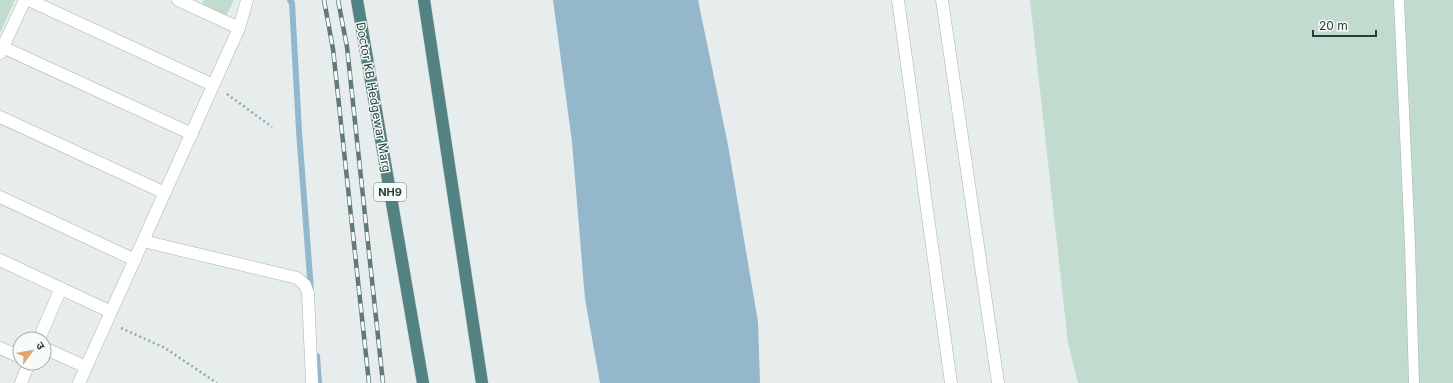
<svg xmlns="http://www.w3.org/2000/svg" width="1453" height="383" font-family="Inter,'Noto Sans Devanagari',sans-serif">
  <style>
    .green { fill: #c1dcce }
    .water { fill: #94b7cc }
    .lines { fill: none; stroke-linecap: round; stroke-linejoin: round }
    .stream { stroke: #94b7cc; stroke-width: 6 }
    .service-casing { stroke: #a9b5b4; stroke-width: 11 }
    .minor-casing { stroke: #a9b5b4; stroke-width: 13 }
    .secondary-casing { stroke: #a2b5b3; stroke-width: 13 }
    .trunk-casing { stroke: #c3c9c9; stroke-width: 13 }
    .path { stroke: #8aadaa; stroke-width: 2.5; stroke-dasharray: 2 3; stroke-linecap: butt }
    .service { stroke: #fff; stroke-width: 10 }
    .minor { stroke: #fff; stroke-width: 12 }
    .secondary { stroke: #fff; stroke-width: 12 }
    .trunk { stroke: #528282; stroke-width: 12 }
    .rail-casing { stroke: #617978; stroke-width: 4.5 }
    .rail { stroke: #f6faf9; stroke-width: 3; stroke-dasharray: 9; stroke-linecap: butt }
    .labels { text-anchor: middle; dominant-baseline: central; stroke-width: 3; stroke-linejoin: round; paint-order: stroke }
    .shield { fill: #f6faf9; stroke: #657675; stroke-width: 1 }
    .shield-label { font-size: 11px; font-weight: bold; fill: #273e3d }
    .street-label { font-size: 12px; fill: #273e3d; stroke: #f6faf9 }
  </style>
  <rect width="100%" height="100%" fill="#e6edec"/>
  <path class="green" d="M0 0H15L0 33Z
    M204 0H234L226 16 202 4Z
    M1030 0H1453V383H1078L1068 343Z"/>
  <path class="water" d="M553 0H698L728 145 758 322 760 383H600L585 299 572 142Z"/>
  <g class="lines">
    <path class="stream" d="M290 0 292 3 299 131 311 291
      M317 356 319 383"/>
    <g class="service-casing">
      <path id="service" d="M1399 0 1410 245 1414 383"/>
    </g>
    <g class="minor-casing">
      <path id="minor" d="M29 0 213 85
        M178 0 239 28
        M0 46 192 134
        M0 53 25 0
        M0 117 165 193
        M0 197 135 260
        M143 241 297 278 305 285 308 293 312 383
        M0 260 111 312
        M39 339 61 288
        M0 348 20 357
        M44 348 86 367
        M21 383 29 363
        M79 383 239 28 247 0"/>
    </g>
    <g class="secondary-casing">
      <path id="secondary" d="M898 0 951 383
        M942 0 998 383"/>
    </g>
    <g class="trunk-casing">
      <path id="trunk" d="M357 0 423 383
        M424 0 482 383"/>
    </g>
    <path class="path" d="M227 94 272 127
      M121 328 165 348 217 383"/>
    <use href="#service" class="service"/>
    <use href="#minor" class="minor"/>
    <use href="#secondary" class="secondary"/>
    <use href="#trunk" class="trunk"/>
    <g class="rail-casing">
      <path id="rail" d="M324 0 333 49 369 383
        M338 0 347 47 383 383"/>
    </g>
    <use href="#rail" class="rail"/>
  </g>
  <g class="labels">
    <rect class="shield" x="374" y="183" width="32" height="18" rx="3"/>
    <g class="shield-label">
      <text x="390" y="192">NH9</text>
    </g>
    <g class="street-label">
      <text transform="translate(374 97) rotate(80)">Doctor KB Hedgewar Marg</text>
    </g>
  </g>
  <g transform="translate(32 351) rotate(58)"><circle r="19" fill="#f6faf9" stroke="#a3afae"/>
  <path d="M0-3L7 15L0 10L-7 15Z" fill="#e3a56e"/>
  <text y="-6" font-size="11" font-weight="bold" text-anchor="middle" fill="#273e3d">उ</text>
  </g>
  <path d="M1313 30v6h63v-6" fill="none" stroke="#273e3d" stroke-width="2"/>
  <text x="1319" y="30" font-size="12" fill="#273e3d" stroke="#f6faf9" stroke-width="3" paint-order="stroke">20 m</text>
</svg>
